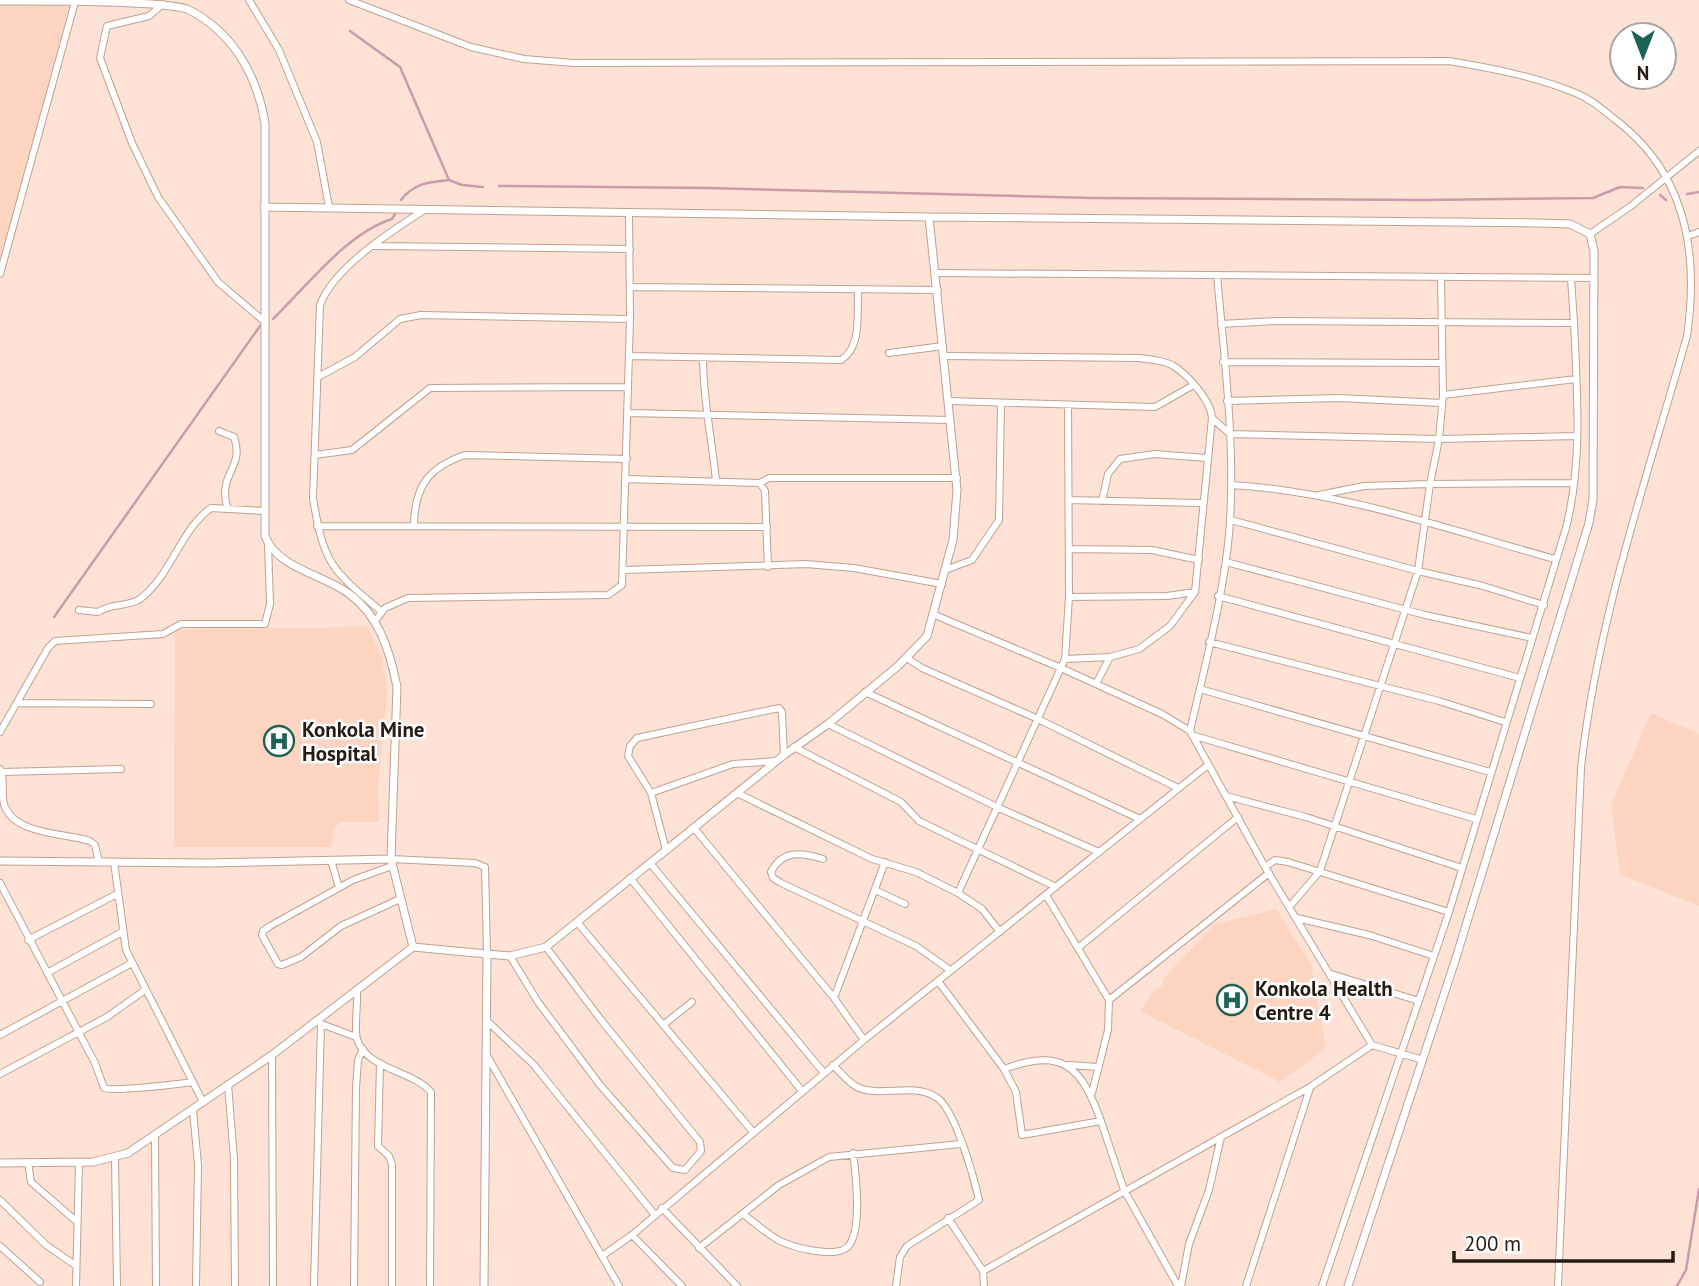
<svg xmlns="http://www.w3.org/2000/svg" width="1699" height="1286" font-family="'PT Sans',sans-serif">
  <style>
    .built { fill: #fcd4c0 }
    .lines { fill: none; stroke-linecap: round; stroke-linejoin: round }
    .stream { stroke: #cb9bab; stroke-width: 2.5 }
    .minor-casing { stroke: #bfa192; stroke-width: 8 }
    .tertiary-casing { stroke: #bfa192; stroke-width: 9 }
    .minor { stroke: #fff; stroke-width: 6 }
    .tertiary { stroke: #fff; stroke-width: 7 }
    .labels { text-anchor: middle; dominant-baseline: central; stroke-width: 5; stroke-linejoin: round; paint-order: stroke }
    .poi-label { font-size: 21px; font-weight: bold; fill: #261b15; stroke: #fff; text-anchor: start }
  </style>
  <rect width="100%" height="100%" fill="#fde2d5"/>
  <path class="built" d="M0 0H73L69 36 0 268Z
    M367 627 382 656 387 695 378 788 379 822H340L334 829 332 847H174L175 633 179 629Z
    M1651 713 1699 734V906L1620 874 1611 805Z
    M1276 909 1311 964 1326 1048 1280 1082 1140 1011 1155 989 1163 986V979L1215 924Z"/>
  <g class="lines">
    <path class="stream" d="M350 31 400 67 449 180 462 185 483 187
      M499 186 708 188 1091 198 1424 200 1593 198 1620 187 1643 188
      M1687 194 1699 192
      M1660 195 1666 200
      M401 200C414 183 429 182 449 180
      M273 319C307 286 347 233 392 219L395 214
      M54 617 260 326
      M1677 1286 1686 1270 1699 1189"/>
    <g class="minor-casing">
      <path id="minor" d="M249 0 279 50 317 142 329 207
        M349 0 471 47 524 59 574 63 1449 61C1491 68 1533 76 1573 92 1590 98 1603 110 1617 121 1686 174 1699 254 1687 336 1647 478 1597 621 1581 768L1558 1286
        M163 4 149 16 107 26 100 58 132 143 158 197 218 282 265 322
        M1590 234 1631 206 1699 151
        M1688 236 1699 232
        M374 246 630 249
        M935 273 1594 278
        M0 274 75 2
        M630 287 938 290
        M1221 324 1275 321 1574 323 1571 278
        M889 353 943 346
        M629 356 841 360C862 347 857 314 858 291
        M944 356 1139 358C1149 359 1162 360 1172 365 1187 374 1211 400 1212 418L1195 592 1170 626 1139 649 1110 657 1065 659
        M703 358C703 400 712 439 716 481
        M1223 362 1441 363
        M318 377 355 357 400 319 421 315 630 319
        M1443 395 1576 379
        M948 401 1155 407 1192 386
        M1227 401 1339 398 1442 403
        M628 413 950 420
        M1212 418 1230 434 1439 439 1576 436
        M219 431 234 437C245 468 218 472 227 507
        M315 455 352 450 430 388 628 387
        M627 479 760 483 765 491 768 567
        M760 483 769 478H957
        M1231 485C1342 491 1449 530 1555 559
        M1319 495 1364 486 1430 484 1439 439 1443 395 1441 278
        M1069 500 1201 503
        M1102 501 1108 474 1120 459 1155 454 1206 458
        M1231 520 1418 571 1483 586 1544 605
        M414 524C415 486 429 467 465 455L627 459
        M317 526 767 527
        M1069 549 1152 550 1199 560
        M1226 562 1425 615 1532 638
        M624 570 806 564 854 568 942 584
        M945 570 972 560 999 520 1001 405
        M1218 596 1520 678
        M1069 597 1167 596 1195 592
        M79 610 98 612C111 603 128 607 140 599 171 576 180 530 211 508L265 511
        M382 612C331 569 324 565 313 498L320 305C334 267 393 230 426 209
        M935 615 1061 668 1162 714 1190 731 1265 867 1372 1045 1423 1060
        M375 621 385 608 408 598 608 595 622 585 630 319 629 212
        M1209 642 1439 701 1505 722
        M907 658 922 668 1038 719 1178 788
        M1096 684 1110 657
        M1200 689 1490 772
        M865 692 1140 819
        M18 703 151 704
        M828 724 999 808 1099 852
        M1190 731C1205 665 1226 587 1230 521 1235 441 1224 355 1217 275
        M0 732 48 648 55 641 163 634 181 624H265L270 604 268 545
        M1195 736 1476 819
        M794 747 901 802 919 821 1056 887
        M0 769C6 780 0 795 5 807 17 835 65 833 90 841L95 845 99 862
        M2 772 121 769
        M651 793 733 764 777 761
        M737 793 872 859 916 872 958 893 982 909 1000 932
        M1226 796 1306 817 1462 868
        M694 828 834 998 864 1040
        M666 850 651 793 628 756 630 746 637 738 779 708 782 712 784 755
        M391 859 475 863 485 867 487 954
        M823 859C801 852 782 850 771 872L773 878 781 883 916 946 950 970
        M331 860 339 888
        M114 862 126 950 203 1102
        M650 863 824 1073
        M392 866 353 880 270 926 263 931 262 935 278 964 282 965 301 957 341 926 400 899
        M1265 867 1275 860 1288 862 1449 912
        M630 878 802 1091
        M0 883 95 1063 104 1088C110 1092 180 1084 193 1082
        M875 890 905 904
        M958 893 1065 659 1069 597 1068 405
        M1046 895 1109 1000 1269 873
        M1290 906 1320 871 1418 571 1430 484 1574 483
        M1297 918 1369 935 1434 956
        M577 922 753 1132
        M28 940 117 894
        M1078 948 1238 817
        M510 956 538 1002 600 1085 673 1168 685 1170 701 1151 700 1142 601 1020 546 947
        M47 973 122 932
        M1331 974 1419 1001
        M938 981 1004 1069 1016 1092 1022 1135 1101 1121 1124 1190 1178 1286
        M357 990C358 1002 354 1029 357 1039 367 1070 412 1070 431 1092L430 1286
        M834 998 885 862
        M486 1020 534 1065 654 1214
        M319 1023 356 1037
        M663 1025 692 1002
        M0 1035 132 963
        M486 1054 619 1286
        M272 1055 273 1286
        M380 1063 378 1146 389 1156 392 1165V1286
        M833 1065C841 1073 848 1082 857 1087 881 1098 913 1082 936 1097 955 1108 974 1178 979 1200L907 1246 900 1257 896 1286
        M1069 1065 1098 1067
        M1004 1069C1064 1047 1081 1067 1101 1121
        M0 1074 107 1017 145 990
        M228 1084 234 1159 235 1286
        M1092 1093 1108 1030 1109 1000
        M193 1110 198 1165 196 1286
        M155 1137 156 1286
        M115 1158 117 1286
        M28 1162 31 1182 76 1221
        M0 1200 46 1245 75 1265
        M662 1208 737 1286
        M743 1214C755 1223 766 1233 778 1240 792 1247 840 1261 850 1244 862 1224 856 1176 853 1153
        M948 1218 983 1271 984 1286
        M632 1235 682 1286
        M0 1246 40 1282
        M699 1248 779 1185 829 1157 961 1144
        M602 1256 632 1235 864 1040 1208 765
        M983 1271 1310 1087 1372 1045
        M76 1286 79 1163
        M314 1286 321 1024
        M354 1286 356 1088 358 1060 363 1049
        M1181 1286 1189 1244 1209 1190 1221 1137
        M1246 1286 1310 1088
        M1322 1286 1449 912 1566 528C1583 461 1577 391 1574 323"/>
    </g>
    <g class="tertiary-casing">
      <path id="tertiary" d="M0 1C38 1 159 0 187 9 232 31 257 74 265 123V536C277 568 322 574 348 593 379 615 390 651 397 687L391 859 413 947 272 1055 128 1153 93 1162 0 1163
        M264 207 929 217 957 490 953 540 927 636 898 666 828 724 784 755 546 947 510 956 487 954 484 1286
        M929 217 1540 223 1570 224 1590 234 1594 251 1593 500 1589 523 1456 958 1348 1286
        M0 861 207 863 391 859
        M413 947 487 954"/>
    </g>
    <use href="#minor" class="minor"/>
    <use href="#tertiary" class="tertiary"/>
  </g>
  <defs>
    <g id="hospital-ring" transform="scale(1.575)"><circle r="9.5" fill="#fff" stroke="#1d6355" stroke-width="1.5"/><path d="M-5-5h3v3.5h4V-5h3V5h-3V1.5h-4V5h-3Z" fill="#1d6355"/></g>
  </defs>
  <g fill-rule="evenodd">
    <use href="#hospital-ring" x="279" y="741"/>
    <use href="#hospital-ring" x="1232" y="1000"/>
  </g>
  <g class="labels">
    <g class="poi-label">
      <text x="302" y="729">Konkola Mine<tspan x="302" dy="24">Hospital</tspan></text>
      <text x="1255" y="988">Konkola Health<tspan x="1255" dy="24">Centre 4</tspan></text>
    </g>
  </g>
  <g transform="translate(1643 56) rotate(180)"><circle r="33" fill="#ffffff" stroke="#a8a4a1" stroke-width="2"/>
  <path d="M0-5L12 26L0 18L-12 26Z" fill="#1d6355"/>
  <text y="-10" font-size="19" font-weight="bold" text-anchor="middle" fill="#261b15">N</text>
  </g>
  <path d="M1454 1251v10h219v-10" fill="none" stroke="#261b15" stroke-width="3.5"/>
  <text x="1464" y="1251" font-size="21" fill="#261b15" stroke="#ffffff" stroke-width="5" paint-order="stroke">200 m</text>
</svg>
